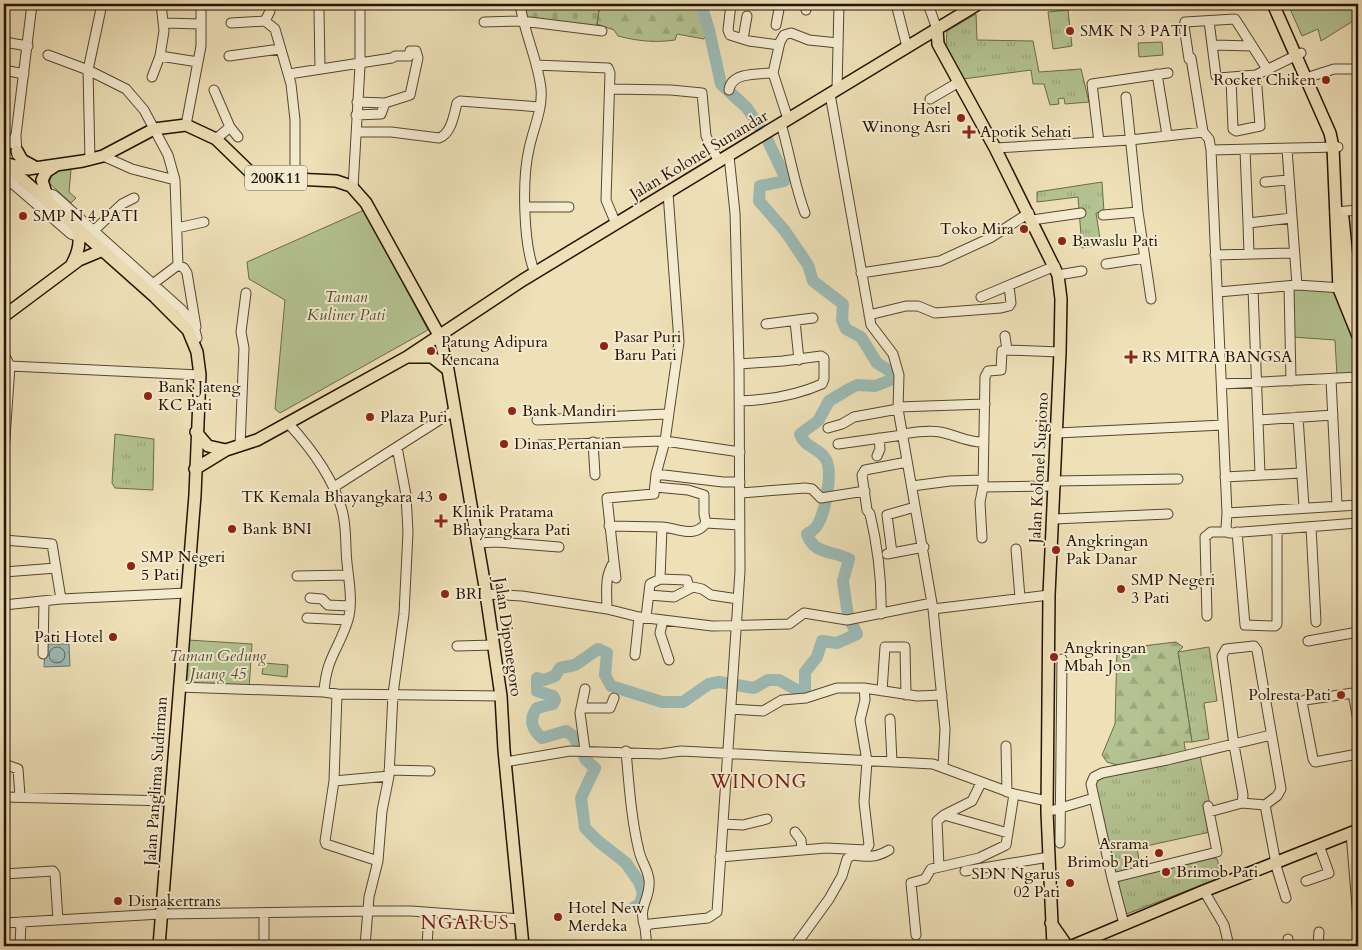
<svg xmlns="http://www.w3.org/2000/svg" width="1362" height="950" font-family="Cardo,serif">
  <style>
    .grass { fill: url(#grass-tufts); stroke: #6c6b4a }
    .forest { fill: url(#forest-firs); stroke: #6c6b4a }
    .cemetery { fill: url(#cemetery-stones); stroke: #6c6b4a }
    .park { fill: #b4c392; stroke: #6c6b4a }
    .water { fill: url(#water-ripples); stroke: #6c786e }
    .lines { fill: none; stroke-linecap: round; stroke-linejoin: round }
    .shore { stroke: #60675c; stroke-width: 1 }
    .river { stroke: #9cbbb6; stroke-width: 12 }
    .minor-casing { stroke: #574630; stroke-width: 11 }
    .major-casing { stroke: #251303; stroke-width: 14 }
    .minor { stroke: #f4ebd0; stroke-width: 9 }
    .major { stroke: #eee0b7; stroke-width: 11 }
    .poi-dot { fill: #8f2418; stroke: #f4ebd0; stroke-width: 2 }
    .labels { text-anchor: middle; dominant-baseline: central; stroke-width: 4; stroke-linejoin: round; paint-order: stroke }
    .shield { fill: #f4ebd0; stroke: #635440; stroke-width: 1 }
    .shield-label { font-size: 15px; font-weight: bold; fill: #251303 }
    .poi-label { font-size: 16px; fill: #251303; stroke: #f4ebd0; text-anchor: start }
    .street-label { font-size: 16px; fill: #251303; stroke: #f4ebd0 }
    .park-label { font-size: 16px; font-style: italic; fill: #575135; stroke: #f4ebd0 }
    .quarter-label { font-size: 19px; letter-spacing: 1px; fill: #7a1f14; stroke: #f4ebd0 }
  </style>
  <defs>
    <pattern id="grass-tufts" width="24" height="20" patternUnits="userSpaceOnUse" patternTransform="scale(1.25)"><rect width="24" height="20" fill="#b4c392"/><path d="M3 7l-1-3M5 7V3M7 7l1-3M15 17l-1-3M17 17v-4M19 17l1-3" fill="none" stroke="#9ba77c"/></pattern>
    <pattern id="forest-firs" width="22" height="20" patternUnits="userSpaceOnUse" patternTransform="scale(1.25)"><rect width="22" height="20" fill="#b4c392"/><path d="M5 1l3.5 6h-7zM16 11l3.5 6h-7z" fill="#9ba77c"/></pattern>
    <pattern id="cemetery-stones" width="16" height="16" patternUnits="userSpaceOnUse" patternTransform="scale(1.25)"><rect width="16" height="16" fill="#b4c392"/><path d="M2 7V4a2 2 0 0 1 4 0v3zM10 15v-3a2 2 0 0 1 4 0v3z" fill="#9ba77c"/></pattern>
    <pattern id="water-ripples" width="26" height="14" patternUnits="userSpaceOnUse" patternTransform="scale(1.25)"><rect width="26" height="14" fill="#9cbbb6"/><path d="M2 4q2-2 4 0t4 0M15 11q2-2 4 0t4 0" fill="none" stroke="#86a09b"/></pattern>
  </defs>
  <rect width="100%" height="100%" fill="#eee0b7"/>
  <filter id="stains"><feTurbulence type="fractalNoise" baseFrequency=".004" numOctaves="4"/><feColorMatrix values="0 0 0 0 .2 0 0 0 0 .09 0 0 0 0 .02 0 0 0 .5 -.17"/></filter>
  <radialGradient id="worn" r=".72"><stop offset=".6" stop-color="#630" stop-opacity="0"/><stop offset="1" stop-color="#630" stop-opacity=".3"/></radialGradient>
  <path class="grass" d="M1068 10 1072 46 1053 49 1048 12Z
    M976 14 977 40 1033 41 1039 72 1081 69 1089 102 1065 104 1064 98 1058 99 1059 104 1050 105 1044 84H1033L1031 70 963 79 946 46 947 31Z
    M1102 182 1104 212 1096 213 1101 245 1082 248 1078 197 1037 202V192Z
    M115 434 154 439 153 490 115 488 112 483Z
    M1209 647 1217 701 1204 703 1209 739 1192 742 1178 652Z
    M1200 756 1210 805V832L1137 848 1140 866 1114 873 1094 786 1097 780 1103 776Z
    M1214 858 1217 859 1222 877 1124 915 1115 881Z"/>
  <path class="forest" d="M600 4H701L709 30 704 39 677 34 675 40C655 43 637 41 618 36L614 30 597 24Z
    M1176 642 1183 647 1178 652 1192 742H1184L1186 754 1117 765 1107 762 1102 755 1115 724 1117 649Z"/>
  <path class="cemetery" d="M520 4H600L596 29 522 21Z"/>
  <path class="park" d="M1288 4H1358V18L1321 41 1318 29 1302 36Z
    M1162 42 1163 55 1139 57 1138 43Z
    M63 169 71 170 69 192 76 198 71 203 49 183 53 172Z
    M364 210 428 330 280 413 275 409 285 300 249 279 247 262Z
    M1291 289 1337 292 1358 343V374L1337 376 1335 340 1292 337Z
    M188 640 252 644 249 689 183 687Z
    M264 663 288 665 287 677 262 674Z"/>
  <path class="water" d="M45 644H69L70 666 44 667Z"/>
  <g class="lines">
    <path class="shore" d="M49 655a8 8 0 1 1 16 0a8 8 0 1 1-16 0Z"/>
    <path class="river" d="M580 747 573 736 566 731 542 738C531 729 529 719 537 708L553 704 555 700 553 696 537 691V678L544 680 555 676 560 668 575 665 598 649 607 653 605 675 611 686 662 702H683L709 684 719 682 754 688 768 680H779L802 693 805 691V672L817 657 822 641 837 643 857 634 848 616 843 581 849 559C832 550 814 555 807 534 810 532 814 530 816 527 825 515 834 470 825 458 819 448 804 447 800 434L818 421 829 401 849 389 857 385 875 386 893 379V373L877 363 861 337 846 329 842 320 843 304 813 281 808 265 785 231 759 201 760 186C769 184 776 183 784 181L785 177 767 139 747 108 721 84 709 30 701 4
      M582 752 586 760 595 768 581 798 585 828 598 841 626 863 639 882 643 893 640 904 634 907"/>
    <g class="minor-casing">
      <path id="minor" d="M270 4V11L265 21 275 29 291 84 295 120V178
        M520 4C524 33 538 60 541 89 543 109 533 129 529 149 522 179 523 245 535 273
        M731 4 728 30 730 35 749 41 779 45
        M896 4 907 47
        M928 4 937 29
        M806 10V4
        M319 11 320 68
        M1209 21 1216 76 1219 78 1256 75 1301 53
        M484 22 522 21 602 31
        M164 23 201 24
        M231 23 265 21
        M776 25 780 4
        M743 39 747 16
        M4 42 28 46
        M1213 45 1252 46
        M48 55 88 70 126 89 144 110 168 155 175 180 178 265 146 289
        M160 56 198 62
        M229 56 280 49
        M536 65 608 68 610 73 606 200 616 224
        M4 70 24 74
        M289 74 392 58 395 56H409L410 51H416L418 58 410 95 385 103 357 102
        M1157 74 1167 135
        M1312 76 1334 69H1358
        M152 77 160 56 164 31 161 4
        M1231 78 1233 129 1236 131 1260 126 1256 75
        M610 89 671 90 702 93 706 136 719 162
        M837 89 839 4
        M214 90 230 127 216 139
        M729 90C731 72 759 74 773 73
        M830 94 871 325 893 354 899 375 898 409 933 609 945 729 943 767
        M1126 97 1138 212 1151 299
        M930 99 959 82
        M356 115 381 114 385 103
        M788 119 773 73 780 42 784 35 791 33 809 40 838 43
        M781 124C790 154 794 184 805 213
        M186 125 201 46V11
        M230 127 238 137
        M357 132H391L439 138C451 134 454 115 457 103L460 101 540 107
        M1203 132 1191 58 1189 59 1184 26 1185 22 1235 19 1267 69
        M1099 142 1092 84 1168 73
        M4 147 12 142 16 135
        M995 148 1130 140 1203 132 1209 139 1211 150 1227 513 1358 505
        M1287 149 1297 285
        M1211 150 1338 147
        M1245 150 1248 223 1291 218
        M17 155 16 135 32 4
        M103 156 132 169 175 180
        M90 160 88 70 102 4
        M4 171 12 183 71 234 79 237H87L122 204 134 198
        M1265 182 1289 180
        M4 188 19 176V171
        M353 188 360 66V4
        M40 191 54 195 181 309 193 323 197 338
        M526 207H569
        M1335 212 1358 210
        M1103 215 1138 212
        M1032 220 1081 213
        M1248 223 1249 254
        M177 228 204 222
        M1215 255 1294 253
        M1106 264 1145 258
        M178 265 184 268 187 273 196 327
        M861 273 940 261 990 238 1029 213
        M1058 275 1082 271
        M1289 286 1291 381
        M1253 289 1260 474
        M1218 292 1297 285 1358 289
        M981 297 1055 266
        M869 315 906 306H918L935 313 1001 308 1009 306 1011 303 1009 286
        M795 321 799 360
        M766 324 813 318
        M1005 336 1007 350 1060 352
        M4 354 10 366 200 375
        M739 364 783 361 821 356 824 358V379L822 384C795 396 769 400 739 401
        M1331 379 1337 505
        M1222 384 1358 377
        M898 407 985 404
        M1298 417 1304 507
        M537 420 666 414
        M1259 420 1333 415
        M288 423C311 448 333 477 342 510 347 527 345 546 347 563 349 581 353 603 348 620 339 649 326 658 324 692
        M828 428 842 424 854 417 898 409
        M1057 433 1223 425
        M903 434C916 432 928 430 940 432 956 435 968 443 984 442
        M665 441 740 452
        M593 442 595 475
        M838 444 903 435
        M539 445 662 441
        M240 446 244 348 241 332 246 293
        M4 452 10 366
        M877 456 880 449 879 438
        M656 474 723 482H740
        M1225 477 1301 473
        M1055 481 1178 479
        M912 486 950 481 983 480
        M334 487 455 410
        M655 487 688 490 704 495V514L706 523
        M983 487 1055 486
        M740 493 805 488 812 489 821 498 865 491
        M1227 513 1226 528 1229 533 1358 523
        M1054 519 1168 514
        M609 526 662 527
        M1311 527 1316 622
        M1237 532 1245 625 1275 626 1277 624V530
        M982 538 980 502 983 487 985 377 988 371 1001 370 1002 351 1007 350
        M4 540 52 544 61 599
        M478 543 497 542 559 547
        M1016 549 1020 598
        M892 553 887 515 915 507
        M887 554 924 547
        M614 562 616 578
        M4 572 56 568
        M297 576 348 575
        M660 579 687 580 689 589
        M487 594 522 596 607 609 639 617 712 626 789 624 804 613 847 620 932 603
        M649 595 674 597 693 587 702 589 711 595 738 599
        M310 598 322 599 328 605 350 606
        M4 605 61 599 187 593
        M607 609C607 593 604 576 614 562L607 498 654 494 656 474 665 441 679 342 668 193
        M933 609 1049 595
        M881 614C882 579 878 548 870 514L867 510 862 475 865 470 907 462
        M1207 616 1205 537 1211 532H1227
        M646 617 650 584 660 579 662 527C678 528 694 539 706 523L740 525
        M307 618 348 620
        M663 620 660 633 669 660
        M1308 641 1358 632
        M457 646 494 645
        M1254 646 1257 650 1281 789 1277 796 1265 805 1242 803 1243 795 1234 745 1222 656 1226 649Z
        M43 654 44 601
        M635 655 639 617
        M179 687 324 692 337 694 501 696
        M864 688 917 696 942 695
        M882 691 885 647H905L906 695
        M1353 693 1358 720
        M337 694 334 781 325 841 326 844 378 861
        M1358 696 1353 693 1305 700 1302 702 1313 759 1315 762 1358 754
        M581 708H610L614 698
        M890 719 892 762
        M1006 746 1007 792
        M585 750 580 713 585 689
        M626 751C629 784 631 818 639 851 641 861 648 869 649 880 651 900 637 905 645 928
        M505 762 570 751 660 754 681 751 933 764 1014 794 1047 801
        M4 764 18 769 20 796
        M389 770 430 771
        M334 781 389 776
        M4 797 170 801
        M1265 805 1277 869 1286 898
        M1208 806 1217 852 1112 878 1091 784 1094 777 1102 773 1167 760 1271 735
        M1054 810 1094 798
        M1209 812 1242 803
        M944 815 972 801 981 783
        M723 824 743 825 767 819
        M795 832 801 840 802 850
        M1351 833 1358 919
        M1060 843 1062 659
        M720 857 826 848 866 850 869 845 864 802 867 761 860 720 865 700 864 688H837L806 698 782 700 763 711 731 709
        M939 867 937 821 944 815 1008 833
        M965 871 1049 857
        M4 874 53 871 55 874 58 920
        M1112 878 1124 924
        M1306 881 1329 873 1319 845
        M1204 891 1224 925 1229 946
        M264 913V946
        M4 923 161 914 370 911H411L520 919
        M916 935 911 883 925 879 931 869 979 858 1006 845 1014 794
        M20 946 21 922
        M365 946 369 897 378 861 382 811 389 776 393 694 404 614 408 532 406 495 397 447
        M427 946 429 913
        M647 946 645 928 650 924 708 918 717 912 740 571 739 364 735 213 729 156
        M795 946 829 899 842 876 847 859 852 855C867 857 876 858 889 850
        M1288 946V939
        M1318 946 1319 932"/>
    </g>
    <g class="major-casing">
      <path id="major" d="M1273 4 1330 133 1333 147 1339 289 1358 336
        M937 29 938 44 995 148 1058 275 1061 299 1060 352 1049 595 1047 812 1053 946
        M17 151 22 160 33 166
        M8 164 28 169 83 161 103 156 154 129 186 125 216 139 250 172 273 178 336 181 351 186 366 203 439 335 448 370 485 587 501 696 504 750 523 946
        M10 165 19 176 155 297 188 330 197 352 200 375 195 495 159 946
        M48 200 42 180 46 172 55 166
        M1343 218 1350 290 1358 312
        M72 264C78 253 82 239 76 227
        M4 316 79 260 103 250
        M408 357H432L447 369
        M196 432 208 446 226 450
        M195 469 226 450 257 440 288 423 407 357 523 280 978 4
        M1051 923 1067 946
        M1072 946 1204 891 1358 830"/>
    </g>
    <use href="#minor" class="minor"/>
    <use href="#major" class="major"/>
  </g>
  <g class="poi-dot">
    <circle cx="1070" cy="31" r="5"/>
    <circle cx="1326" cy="80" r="5"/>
    <circle cx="961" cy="118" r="5"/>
    <path d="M966.5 124.5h5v5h5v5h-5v5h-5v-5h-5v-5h5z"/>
    <circle cx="23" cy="216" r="5"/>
    <circle cx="1024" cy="229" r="5"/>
    <circle cx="1062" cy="241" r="5"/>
    <circle cx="604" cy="346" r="5"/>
    <circle cx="431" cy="351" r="5"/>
    <path d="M1128.5 349.5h5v5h5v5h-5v5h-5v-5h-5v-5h5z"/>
    <circle cx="148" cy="396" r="5"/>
    <circle cx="512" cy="411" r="5"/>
    <circle cx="370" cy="417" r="5"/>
    <circle cx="504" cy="444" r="5"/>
    <circle cx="443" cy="497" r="5"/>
    <path d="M438.5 513.5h5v5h5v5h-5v5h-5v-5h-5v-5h5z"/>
    <circle cx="232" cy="529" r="5"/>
    <circle cx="1056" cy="550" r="5"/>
    <circle cx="131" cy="566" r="5"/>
    <circle cx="1121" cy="589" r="5"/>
    <circle cx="445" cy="594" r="5"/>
    <circle cx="113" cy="637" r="5"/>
    <circle cx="1054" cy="657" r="5"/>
    <circle cx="1341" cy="695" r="5"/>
    <circle cx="1159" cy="853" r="5"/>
    <circle cx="1166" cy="872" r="5"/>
    <circle cx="1070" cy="883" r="5"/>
    <circle cx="118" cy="901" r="5"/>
    <circle cx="558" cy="917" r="5"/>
  </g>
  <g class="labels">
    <rect class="shield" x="245" y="165.5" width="62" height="25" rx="4"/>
    <g class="shield-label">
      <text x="276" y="178">200K11</text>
    </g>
    <g class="poi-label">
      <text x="1080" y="31">SMK N 3 PATI</text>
      <text x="1316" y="80" text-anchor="end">Rocket Chiken</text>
      <text x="951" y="109" text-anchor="end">Hotel<tspan x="951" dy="18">Winong Asri</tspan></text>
      <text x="980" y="132">Apotik Sehati</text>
      <text x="33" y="216">SMP N 4 PATI</text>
      <text x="1014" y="229" text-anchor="end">Toko Mira</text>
      <text x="1072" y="241">Bawaslu Pati</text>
      <text x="614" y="337">Pasar Puri<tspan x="614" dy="18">Baru Pati</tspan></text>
      <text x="441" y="342">Patung Adipura<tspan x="441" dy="18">Kencana</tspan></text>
      <text x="1142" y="357">RS MITRA BANGSA</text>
      <text x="158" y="387">Bank Jateng<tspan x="158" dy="18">KC Pati</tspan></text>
      <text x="522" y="411">Bank Mandiri</text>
      <text x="380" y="417">Plaza Puri</text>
      <text x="514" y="444">Dinas Pertanian</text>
      <text x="433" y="497" text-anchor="end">TK Kemala Bhayangkara 43</text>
      <text x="452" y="512">Klinik Pratama<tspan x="452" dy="18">Bhayangkara Pati</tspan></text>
      <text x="242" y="529">Bank BNI</text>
      <text x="1066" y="541">Angkringan<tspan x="1066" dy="18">Pak Danar</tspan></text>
      <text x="141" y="557">SMP Negeri<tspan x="141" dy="18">5 Pati</tspan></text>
      <text x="1131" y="580">SMP Negeri<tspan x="1131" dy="18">3 Pati</tspan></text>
      <text x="455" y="594">BRI</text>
      <text x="103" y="637" text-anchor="end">Pati Hotel</text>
      <text x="1064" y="648">Angkringan<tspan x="1064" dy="18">Mbah Jon</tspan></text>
      <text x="1331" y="695" text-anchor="end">Polresta Pati</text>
      <text x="1149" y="844" text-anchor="end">Asrama<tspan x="1149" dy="18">Brimob Pati</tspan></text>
      <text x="1176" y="872">Brimob Pati</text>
      <text x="1060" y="874" text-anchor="end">SDN Ngarus<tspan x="1060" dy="18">02 Pati</tspan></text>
      <text x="128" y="901">Disnakertrans</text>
      <text x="568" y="908">Hotel New<tspan x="568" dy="18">Merdeka</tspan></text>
    </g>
    <g class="street-label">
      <text transform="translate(699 155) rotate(-31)">Jalan Kolonel Sunandar</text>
      <text transform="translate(1039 468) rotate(-87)">Jalan Kolonel Sugiono</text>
      <text transform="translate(508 637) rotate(82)">Jalan Diponegoro</text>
      <text transform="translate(156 781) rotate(-86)">Jalan Panglima Sudirman</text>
    </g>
    <g class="park-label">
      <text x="346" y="297">Taman<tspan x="346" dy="18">Kuliner Pati</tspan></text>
      <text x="218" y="656">Taman Gedung<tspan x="218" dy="18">Juang 45</tspan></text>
    </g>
    <g class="quarter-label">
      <text x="759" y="782">WINONG</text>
      <text x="465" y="923">NGARUS</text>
    </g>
  </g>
  <rect width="1362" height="950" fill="none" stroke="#eee0b7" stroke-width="20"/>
  <rect x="5" y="5" width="1352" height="940" fill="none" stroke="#251303" stroke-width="2.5"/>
  <rect x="10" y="10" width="1342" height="930" fill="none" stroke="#251303"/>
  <rect width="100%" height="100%" filter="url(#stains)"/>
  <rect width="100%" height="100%" fill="url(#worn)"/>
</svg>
